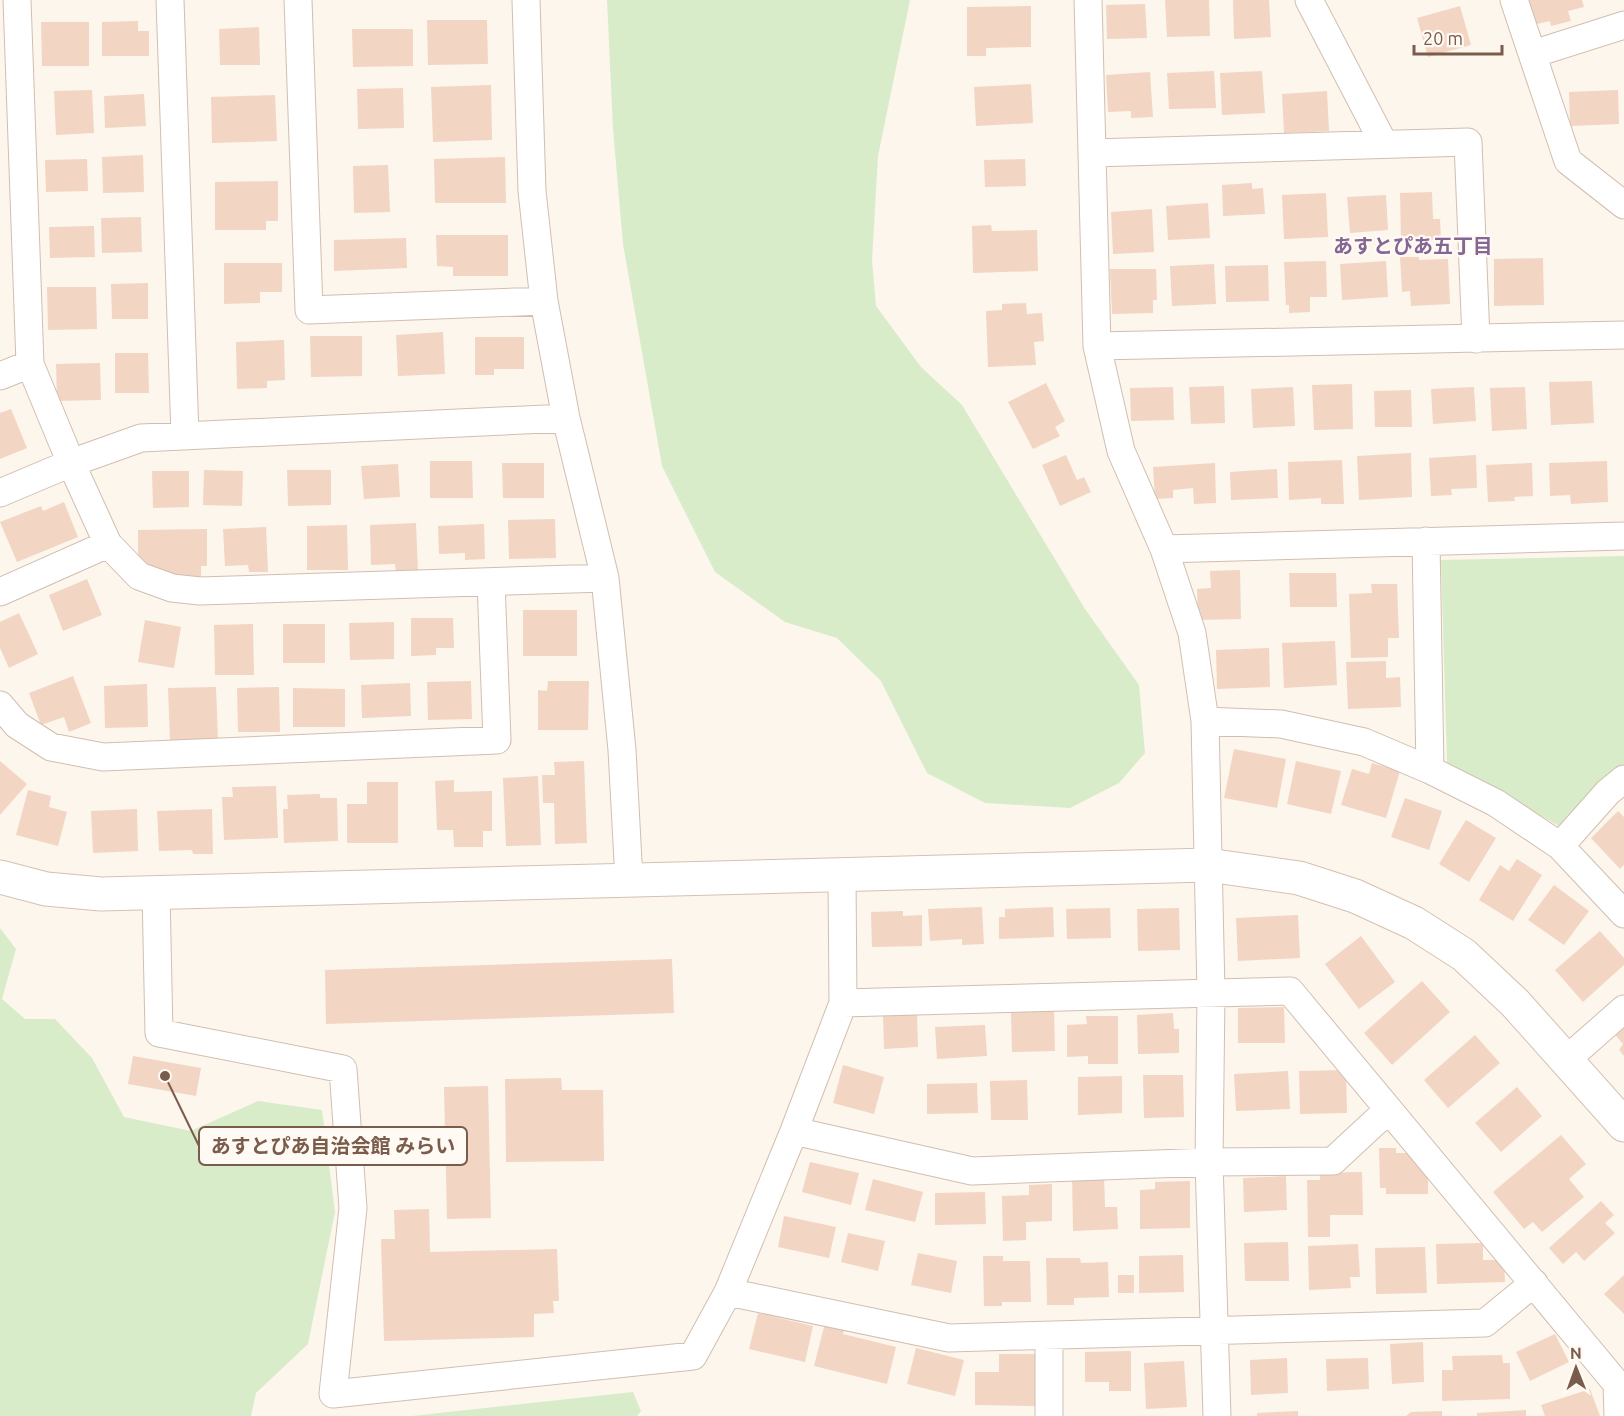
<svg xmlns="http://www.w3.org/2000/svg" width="1624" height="1416" font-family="Ubuntu,'Noto Sans JP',sans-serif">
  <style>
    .green { fill: #d8ecc9 }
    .building { fill: #f3d5c3 }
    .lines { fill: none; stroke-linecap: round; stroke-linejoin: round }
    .street-casing { stroke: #d1beb0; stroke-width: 29 }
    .secondary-casing { stroke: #d6c0b0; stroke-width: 35 }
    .street { stroke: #fff; stroke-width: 27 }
    .secondary { stroke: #fff; stroke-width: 33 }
    .labels { text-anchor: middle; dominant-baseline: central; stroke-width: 4.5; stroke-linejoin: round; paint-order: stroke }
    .neighbourhood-label { font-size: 20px; font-weight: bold; fill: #846695; stroke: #fffaf3 }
    .leader { fill: none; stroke: #7a5c4d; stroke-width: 2 }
    .callout-dot { fill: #7a5c4d; stroke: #fffaf3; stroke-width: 2 }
    .callout { fill: #fffaf3; stroke: #7a5c4d; stroke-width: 2 }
    .callout-label { font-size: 20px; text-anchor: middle; font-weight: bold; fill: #7a5c4d }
  </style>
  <rect width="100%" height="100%" fill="#fdf6ec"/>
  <path class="green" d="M607 0H910L878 156 872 260 876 306 921 367 962 405 1085 609 1139 685 1145 753 1119 783 1070 808 985 803 927 773 881 681 837 638 785 622 715 572 662 466 623 244 613 129Z
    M1624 556V767L1559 826 1447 763 1441 560Z
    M0 928 16 949 2 999 25 1019H55L92 1058 124 1117 191 1131 258 1101 322 1110 335 1212 308 1344 256 1393 251 1416H0Z
    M633 1392 641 1411 637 1416H412Z"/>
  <path class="building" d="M1165 0H1209L1210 36 1167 37Z
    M1233 0H1269L1271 37 1234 39Z
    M1525 0H1582L1584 7 1568 11 1571 21 1551 26 1550 21 1532 25Z
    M1145 4 1147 38 1107 39 1106 5Z
    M1031 6V47L986 48V56H967V7Z
    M1460 6 1471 45 1428 57 1417 18Z
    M427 20H487L488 64 428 65Z
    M138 21V31H149V56H102V22Z
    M41 22H89V66H42Z
    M259 27 260 65H220L219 29Z
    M352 29H413V66L353 67Z
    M1214 71 1216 108 1169 109 1167 73Z
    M1262 71 1265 113 1222 115 1220 73Z
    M1150 72 1153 117 1131 118V111L1108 112 1106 75Z
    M1031 84 1033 123 976 126 974 87Z
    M491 85 492 140 433 142 431 87Z
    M403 88 404 128 358 129 357 89Z
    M92 90 94 133 56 135 54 91Z
    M1618 90 1619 124 1570 126 1569 92Z
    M1327 91 1329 131 1284 133 1282 94Z
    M144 94 146 126 105 128 104 96Z
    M275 95 277 141 212 143 211 97Z
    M143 155 144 192 103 193 102 157Z
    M505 157 506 203H435L434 159Z
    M87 159 88 191 46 192 45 160Z
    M1025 159 1026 186 985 187 984 160Z
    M388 165 390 212 354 213 353 166Z
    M278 181V221H266V230H215V182Z
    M1252 183V189L1263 188 1265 214 1223 216 1222 185Z
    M1432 192 1433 219H1440L1441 240 1401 241 1400 193Z
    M1326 193 1328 237 1284 239 1282 195Z
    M1386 195 1388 230 1350 233 1347 197Z
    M1208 203 1210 238 1168 240 1166 206Z
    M1152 209 1154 252 1113 254 1111 212Z
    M141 217 142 252 102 253 101 218Z
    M991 225 992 231 1037 230 1038 271 973 273 972 226Z
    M94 226 95 257 50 258 49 227Z
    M436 235H508V276H453V267L437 266Z
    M406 238 407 268 334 271V240Z
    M1400 257H1419V260L1448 259 1450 304 1411 306 1410 291 1402 292Z
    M1543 258 1544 305 1494 306V259Z
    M1326 261 1327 297H1310V312L1289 313V305H1286L1284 262Z
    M1386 261 1388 297 1342 300 1340 264Z
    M224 263H282V292H260V303L224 304Z
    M1214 264 1216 304 1172 306 1170 266Z
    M1268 265 1269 301 1226 302 1225 266Z
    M1110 269H1156L1157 300H1153V313L1112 314Z
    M148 283V319H112L111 284Z
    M47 287H96L97 329 48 330Z
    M1026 303 1027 314 1042 313 1044 341 1034 342 1036 365 988 367 986 311 1002 310V304Z
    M443 332 445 374 398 376 396 335Z
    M310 336H362V376L311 377Z
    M475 337H524V369H494V375H475Z
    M284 340 285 380 267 381V388L237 389 236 342Z
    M115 353H148L149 393H115Z
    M100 363 101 400 57 401 56 364Z
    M1592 381 1594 423 1551 425 1549 382Z
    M1046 383 1065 421 1055 427 1060 436 1033 449 1008 402Z
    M1352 384 1353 429 1314 430 1312 385Z
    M1224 386 1225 423 1191 424 1189 387Z
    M1173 387 1174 420 1131 421 1130 388Z
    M1293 387 1295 426 1253 428 1251 389Z
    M1474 387 1476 421 1433 424 1431 389Z
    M1525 387 1527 429 1492 431 1490 388Z
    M1411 390 1412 427H1375L1374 391Z
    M11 409 27 448 0 459V413Z
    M1411 453 1412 497 1359 500 1357 456Z
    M1066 455 1077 480 1084 477 1091 492 1060 506 1042 465Z
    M1476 455 1477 488 1451 489 1452 495 1431 496 1429 458Z
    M1342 460 1344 504H1321V498L1289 500 1288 462Z
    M430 461H472L473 498H430Z
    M1607 461 1608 502 1571 504 1570 495 1550 496 1549 463Z
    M502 463H544V498H503Z
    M1215 463 1216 503 1194 504 1193 488 1173 490V498L1155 499 1153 467Z
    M1532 463 1533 496 1514 497 1515 501 1488 502 1486 465Z
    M398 464 400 497 364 499 361 466Z
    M1277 469 1278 498 1231 500 1230 472Z
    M204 470 243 471 242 506 203 505Z
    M287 470H331V505L288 506Z
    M152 471H189V507L153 508Z
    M64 502 78 537 17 562 0 522 41 506 43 511Z
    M555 519 556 558 509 559 508 520Z
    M416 523 418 571 396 572 395 564 371 565 370 525Z
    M484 524 485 559 465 560V553L439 554 438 526Z
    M347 525 348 570H307V526Z
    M266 527 268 572H249L248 565 225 566 223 529Z
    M207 529V566H201V577L150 578 138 566V530Z
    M1240 570 1241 619 1198 620 1197 589 1211 588 1210 571Z
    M1289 573H1336L1337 607H1290Z
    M87 579 102 615 63 631 49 595Z
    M1371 584H1397L1399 638H1388V657L1351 658 1349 594 1372 593Z
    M523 610H577V656H523Z
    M19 613 38 654 9 668 0 648V622Z
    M411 618H453L454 648H436V655L411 656Z
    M145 620 181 627 174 668 138 662Z
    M394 622V659L350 660 349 623Z
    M253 624 254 675H215L214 625Z
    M283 624H325V663H283Z
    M1335 641 1337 685 1284 688 1282 643Z
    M1269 648 1270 687 1217 689 1216 650Z
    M1386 661V678L1400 677 1401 707 1348 709 1346 662Z
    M73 676 91 723 69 732 64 717 41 725 29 693Z
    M471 681 472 719 428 720 427 682Z
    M548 681H589L588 730H538V690L547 691Z
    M410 683 411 716 362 718 361 685Z
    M147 684 148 727 105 728 104 686Z
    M216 687 218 740 170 741 168 688Z
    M279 687 280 732H238L237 688Z
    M293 688 345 689V727H293Z
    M1234 749 1286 759 1277 808 1224 798Z
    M0 761 27 784 0 815Z
    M584 761 587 843 555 844 554 803H543L542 775H555L554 762Z
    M1296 761 1341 771 1331 814 1287 804Z
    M1372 763 1400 771 1386 818 1341 805 1352 769 1369 774Z
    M538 776 541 845 506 846 503 778Z
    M454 780V792L492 791V831H483V847H454L453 830H437L435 781Z
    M367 782H398V843H347V804H367Z
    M276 786 278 838 224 840 222 797H233L232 787Z
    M28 790 51 796 49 807 67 812 58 846 16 835Z
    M320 794V798H337L338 841 284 843 283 809H288L287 795Z
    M1405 798 1442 811 1429 850 1391 837Z
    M137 809 138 851 93 853 91 811Z
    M212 809 213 854H193L192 850 159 851 157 811Z
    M1618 811 1624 817V865L1620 869 1591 838Z
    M1466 820 1496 838 1469 882 1439 864Z
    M1517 859 1542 875 1513 921 1479 900 1500 865 1509 871Z
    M1554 885 1589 911 1564 945 1528 920Z
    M982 907 984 944 962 945V939L930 941 928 909Z
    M1053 907 1054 937 999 939V917H1005V909Z
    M1110 908 1111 938 1067 939 1066 909Z
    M1179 908 1180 950 1138 951 1137 909Z
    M903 911V916L922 915V946L872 947 871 912Z
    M1298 915 1300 958 1238 961 1236 918Z
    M1600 931 1624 958V965L1583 1002 1555 970Z
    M1361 936 1395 982 1359 1009 1325 964Z
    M672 959 674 1013 326 1024 325 970Z
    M1422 981 1450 1012 1392 1065 1364 1033Z
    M1284 1007 1285 1043H1238V1008Z
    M1054 1011 1055 1051 1012 1052 1011 1012Z
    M1173 1013 1174 1029H1179V1053L1138 1054 1137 1015Z
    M917 1014 918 1047 884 1049 883 1015Z
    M1086 1016H1118V1064H1088V1056L1067 1057V1025L1087 1024Z
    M1624 1020V1056L1619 1050 1623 1044 1612 1031Z
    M985 1025 987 1056 937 1059 935 1027Z
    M1475 1035 1500 1063 1448 1108 1424 1080Z
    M133 1056 201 1068 196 1096 128 1084Z
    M843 1065 884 1077 874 1114 833 1103Z
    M1346 1070 1347 1113 1300 1114 1299 1071Z
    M1288 1071 1290 1109 1236 1111 1234 1074Z
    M1143 1075H1183L1184 1117 1144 1118Z
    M1122 1076V1113L1078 1115V1077Z
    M561 1078 562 1090H603L604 1161 506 1162 505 1079Z
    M1027 1080 1028 1120H991L990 1081Z
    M977 1083 978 1113 927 1114V1084Z
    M488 1086 491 1218 447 1219 444 1087Z
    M1517 1087 1542 1116 1501 1152 1475 1123Z
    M1561 1135 1586 1164 1569 1179 1584 1197 1542 1232 1533 1222 1524 1229 1493 1192Z
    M1379 1148H1396V1153H1414L1428 1162V1194H1386V1188H1380Z
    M810 1162 859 1173 851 1205 802 1192Z
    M1362 1172 1363 1215H1330V1237H1308L1307 1180H1320V1173Z
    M1072 1176H1104L1105 1207H1117L1118 1229 1073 1231Z
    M1286 1176 1287 1210 1244 1212 1243 1178Z
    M873 1179 923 1192 915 1222 865 1210Z
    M1190 1181V1228L1140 1229V1190L1155 1189V1182Z
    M1052 1184V1221L1026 1222V1240L1003 1241 1002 1196 1029 1195V1185Z
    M985 1192 986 1224 935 1225V1193Z
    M1601 1201 1614 1215 1605 1223 1615 1233 1584 1261 1576 1252 1563 1264 1549 1248Z
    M429 1209 430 1252 557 1249 559 1301H553L554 1313 534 1314V1337L384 1341 381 1239H395L394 1210Z
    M784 1216 836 1227 829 1258 778 1247Z
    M848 1233 885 1241 878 1271 841 1262Z
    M1288 1242 1289 1281H1245L1244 1243Z
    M1483 1243V1260H1504L1505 1282 1437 1284 1436 1244Z
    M1358 1244 1360 1277H1350L1351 1288 1309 1290 1308 1246Z
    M1425 1247 1427 1293 1376 1294 1375 1248Z
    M918 1253 957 1261 951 1293 911 1285Z
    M1183 1255 1184 1292 1139 1293V1256Z
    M983 1256H1003V1261H1030L1031 1302H1002V1306H984Z
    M1046 1258H1080L1081 1263 1108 1262 1109 1297 1074 1298V1305H1047Z
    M1118 1275H1134V1293H1118Z
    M1624 1275V1314L1604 1294Z
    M758 1313 813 1326 805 1362 749 1349Z
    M825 1323 845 1327 843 1334 896 1347 887 1384 814 1366Z
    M1555 1334 1569 1362 1530 1381 1516 1352Z
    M1423 1342 1424 1382 1392 1384 1390 1344Z
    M916 1348 964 1360 955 1396 907 1384Z
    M1131 1351V1391H1109V1382H1085V1352Z
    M999 1354H1038V1406L975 1405V1372H999Z
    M1502 1355 1503 1363H1510V1399L1442 1401V1370H1453L1452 1356Z
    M1287 1358 1288 1393 1251 1395 1250 1360Z
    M1368 1358 1369 1389 1327 1391 1326 1359Z
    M1184 1361 1187 1407 1146 1409 1144 1363Z
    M1590 1389 1600 1416H1545L1541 1405Z
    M1526 1410V1416H1477V1413Z
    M1298 1411V1416H1257V1413Z
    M1442 1411V1416H1406L1411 1412Z"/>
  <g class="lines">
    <g class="street-casing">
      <path id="street" d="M17 0 30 364 71 463 108 544 139 576 172 588 200 591 605 578
        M170 0 185 435
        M298 0 309 310 544 301
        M526 0 532 191 544 301 566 418 605 578 622 750 629 880
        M1088 0 1097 346 1121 451 1164 549 1192 633 1205 721 1211 992 1209 1162 1217 1416
        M1309 0 1384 144
        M1514 0 1568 161 1624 205
        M1533 54 1624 25
        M1092 153 1468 142 1476 339
        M1097 346 1624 335
        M0 376 30 364
        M0 493 71 463 141 438 566 418
        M1426 541 1430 770
        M1164 549 1624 536
        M0 592 108 544
        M0 705 17 725 51 747 103 757 497 740 491 582
        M1205 721 1281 724 1364 742 1430 770 1496 803 1560 846 1624 914
        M1560 846 1608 792 1624 779
        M156 892 159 1033 343 1069 353 1208 333 1394 693 1356 728 1292 794 1131 843 1003 842 876
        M843 1003 1290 991 1617 1384 1618 1416
        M1566 1060 1624 1009
        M794 1131 972 1171 1209 1162 1333 1161 1388 1110
        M728 1292 949 1338 1485 1323 1534 1283
        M1049 1337V1416"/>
    </g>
    <g class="secondary-casing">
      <path id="secondary" d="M0 877 46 889 101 894 1208 865 1299 878 1355 896 1414 923 1464 955 1515 1003 1624 1125"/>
    </g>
    <use href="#street" class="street"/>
    <use href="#secondary" class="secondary"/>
  </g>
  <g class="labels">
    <g class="neighbourhood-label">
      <text x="1413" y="245">あすとぴあ五丁目</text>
    </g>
  </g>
  <path class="leader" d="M165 1076L199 1146"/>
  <circle class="callout-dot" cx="165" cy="1076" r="6"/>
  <rect class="callout" x="199" y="1127" width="268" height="38" rx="6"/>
  <g class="callout-label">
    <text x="333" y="1153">あすとぴあ自治会館 みらい</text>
  </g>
  <g transform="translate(1576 1368) rotate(359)" stroke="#fffaf3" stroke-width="4.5" paint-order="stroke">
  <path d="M0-4.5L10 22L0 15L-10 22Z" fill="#7a5c4d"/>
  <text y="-9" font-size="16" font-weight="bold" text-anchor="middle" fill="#7a5c4d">N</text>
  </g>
  <path d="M1414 45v9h88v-9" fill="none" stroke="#7a5c4d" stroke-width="3"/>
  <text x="1423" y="45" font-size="18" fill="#7a5c4d" stroke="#fffaf3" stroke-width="4.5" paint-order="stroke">20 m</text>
</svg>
